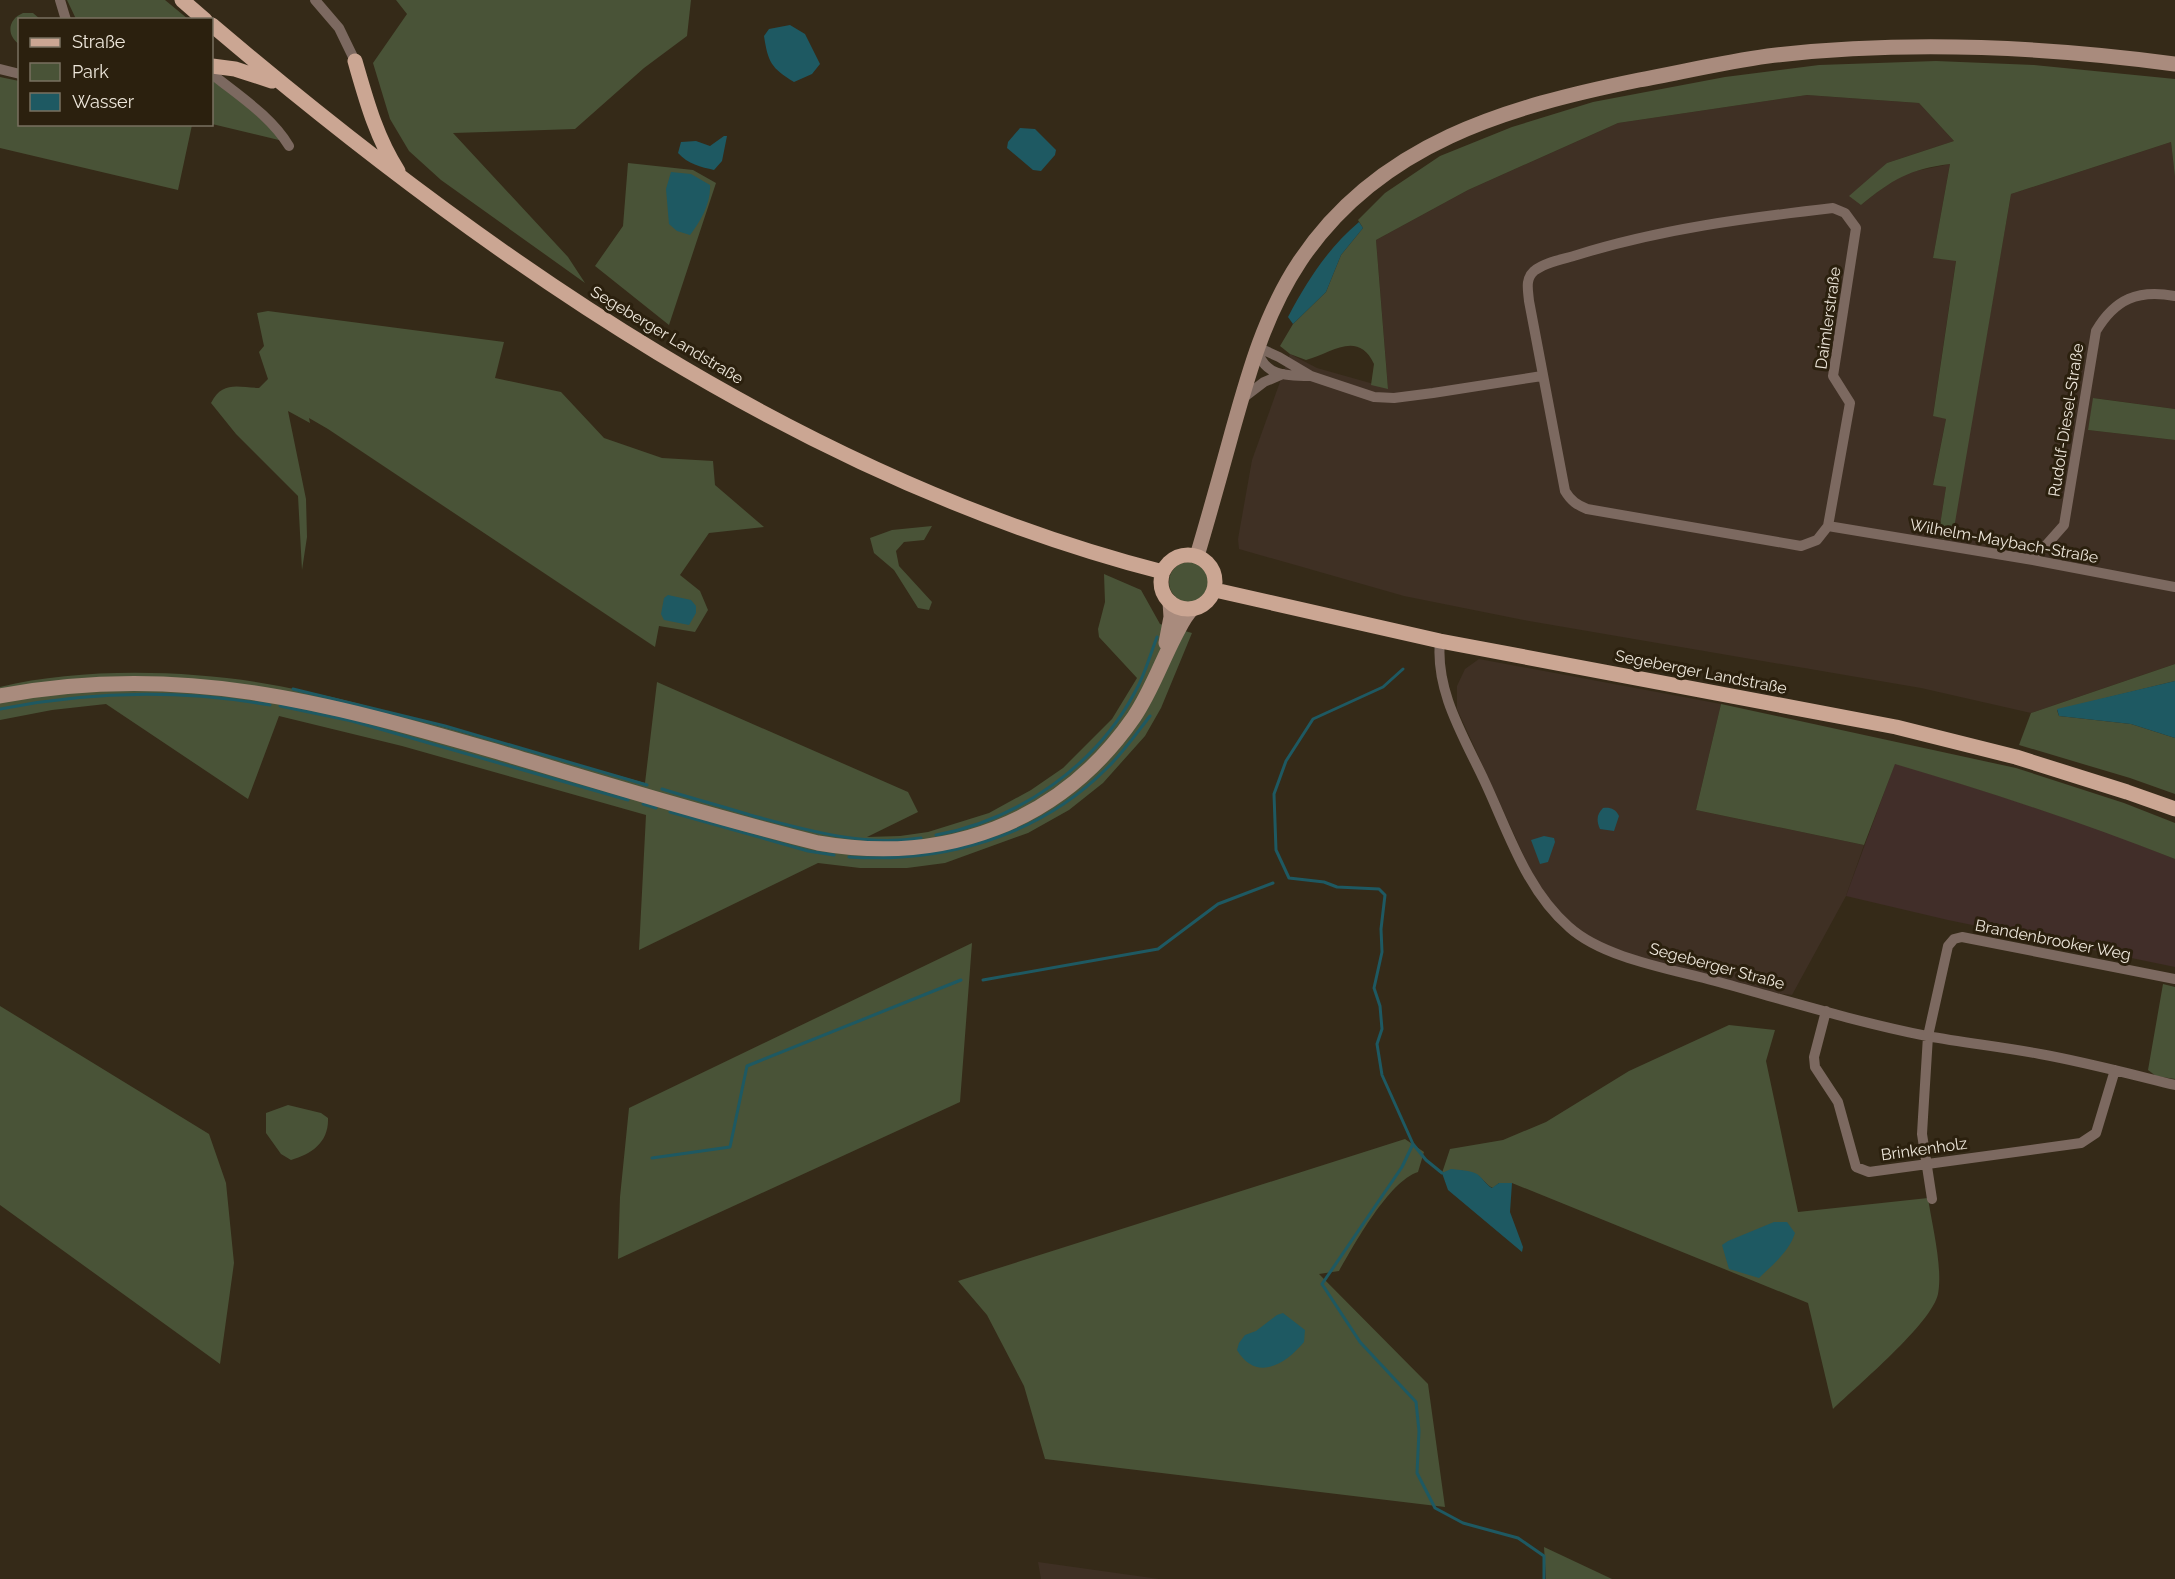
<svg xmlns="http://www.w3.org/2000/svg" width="2175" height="1579" font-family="Raleway,sans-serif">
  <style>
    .commercial { fill: #3f3024 }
    .industrial { fill: #412e29 }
    .green { fill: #495337 }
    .water { fill: #1e5962 }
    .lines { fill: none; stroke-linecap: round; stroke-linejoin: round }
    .stream { stroke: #1e5962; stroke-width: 3 }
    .street { stroke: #7c6960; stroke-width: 10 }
    .secondary { stroke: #a98b7d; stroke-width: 15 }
    .primary { stroke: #cba693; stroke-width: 15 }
    .labels { text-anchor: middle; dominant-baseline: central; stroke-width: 6; stroke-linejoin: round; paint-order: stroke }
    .street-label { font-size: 16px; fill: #eee7db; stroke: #2b200e }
  </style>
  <rect width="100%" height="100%" fill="#352a18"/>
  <path class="commercial" d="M1807 95 1919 103 1954 141 1887 163 1861 205 1881 189 1906 173 1950 164 1933 258 1956 260 1933 415 1946 419 1933 484 1946 487 1938 538 1951 539 2011 194 2171 142 2175 177V409L2094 398 2088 430 2175 440V664L2031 713 1921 688 1529 621 1404 596 1239 549 1238 539 1252 460 1290 354 1317 368 1388 388 1376 240 1468 190 1618 123Z
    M1479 659 1721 704 1696 810 1864 845 1846 896 1792 995 1765 992 1609 950 1571 928 1543 898 1457 709V686L1465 669Z
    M1038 1562 1159 1579H1041Z"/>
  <path class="industrial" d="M1895 763 2003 797 2105 831 2175 859V967L1948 920 1846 896Z"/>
  <path class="green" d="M67 0H165L188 19H76Z
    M396 0H691L687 36 644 68 575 129 453 133 568 257 585 283 441 180 409 151 390 119 373 63 407 14Z
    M23 13H33L40 19 20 20 19 44C6 35 8 19 23 13Z
    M1936 61 2034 65 2175 79V177L2171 142 2011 194 1952 540 1938 538 1946 487 1933 485 1946 419 1933 416 1956 261 1933 258 1950 164C1909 169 1892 180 1861 205L1849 196 1887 163 1954 141 1919 103 1807 95 1618 123 1468 190 1376 240 1388 389 1371 385 1374 364C1358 329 1330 354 1306 360L1290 354 1280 346 1293 324 1326 292 1341 255 1363 228 1358 220 1385 193 1440 156 1512 127 1593 102 1725 77 1819 65Z
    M0 77 19 81 20 124 192 125 178 190 0 148Z
    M212 79 252 111 283 141 212 124Z
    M628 163 693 170 716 183 669 325 595 266 623 226Z
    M268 311 504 342 495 378 561 392 604 438 662 458 713 461 715 485 764 527 709 533 680 575 700 591 708 610 695 632 659 626 655 647 328 429 309 418 310 423 288 411 306 499 307 537 302 570 298 496 236 434 211 403C222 381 237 387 259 388L268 379 259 352 264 346 257 313Z
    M2093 398 2175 409V440L2088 430Z
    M932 526 924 540 904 542 896 551 899 566 932 602 929 610 918 608 894 570 874 553 870 538 892 530Z
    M1169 582a20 20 0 1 1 40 0a20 20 0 1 1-40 0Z
    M1104 574 1141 590 1160 624 1192 633 1161 708 1145 736 1103 783 1069 810 1028 833 945 863 907 868H860L818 863 639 950 646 815 402 746 279 716 248 799 106 704 52 710 0 720V687C86 666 203 670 289 688 347 699 405 716 461 732 523 749 584 766 645 783L657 682 908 792 918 812 867 837 900 836 928 832 989 813 1031 790 1063 768 1112 719 1137 678 1099 637 1098 629 1105 602Z
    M2175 664V681L2057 710 2059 716 2131 724 2175 738V794L2130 778 2019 745 2031 713Z
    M1721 704 2016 768 2124 803 2175 823V859C2083 823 1990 792 1895 764L1864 845 1696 810Z
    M972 943 960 1102 618 1259 620 1197 629 1108Z
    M2163 984 2175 987V1079L2156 1076 2148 1070Z
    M0 1006 209 1134 226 1183 234 1263 220 1364 0 1205Z
    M1729 1025 1775 1030 1766 1061 1798 1212 1928 1198C1932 1225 1943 1268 1938 1294 1932 1323 1857 1386 1833 1409L1808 1303 1512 1183H1499L1493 1188C1486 1185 1483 1178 1477 1175 1467 1170 1452 1169 1442 1173L1450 1149 1503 1140 1546 1122 1629 1071Z
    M288 1105 321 1113 328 1118C329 1142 312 1154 291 1160L281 1154 266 1133V1113Z
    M1405 1139 1424 1152 1418 1172C1389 1181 1354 1245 1339 1271L1319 1274 1428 1384 1445 1507 1045 1459 1024 1386 987 1315 958 1281Z
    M1544 1547 1612 1579H1546Z"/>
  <path class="water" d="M790 25 805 34 820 64 812 74 794 82C771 68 768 62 764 36L769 29Z
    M1020 128 1035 129 1056 150 1055 155 1041 171 1033 170 1007 148 1008 142Z
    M724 136H727L722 161 714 170C701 167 688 164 678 153L681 142 696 141 710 146Z
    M671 172 691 174 710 185C711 203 701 221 690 235L677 231 669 224 666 189Z
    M1359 222 1363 228 1341 255 1326 292 1293 324 1288 317C1307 281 1328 248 1359 222Z
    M668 595 691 600 696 606V613L689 625 664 620 661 614 664 598Z
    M2175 681V738L2131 724 2059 716 2057 709Z
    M1603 808C1610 807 1616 809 1619 816L1614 831 1600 829C1596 820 1597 814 1603 808Z
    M1544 836 1554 838 1555 842 1548 862 1540 864 1531 840Z
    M1451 1169C1459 1170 1470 1170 1477 1174 1483 1178 1486 1185 1492 1188L1499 1183H1512L1510 1212 1523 1247 1522 1252 1448 1190 1442 1173Z
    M1774 1222H1787L1795 1233C1789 1252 1773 1264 1759 1278L1729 1269 1722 1245 1728 1241Z
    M1283 1313 1305 1330 1304 1342C1285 1365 1256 1382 1237 1350L1239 1343 1245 1335 1256 1331 1277 1315Z"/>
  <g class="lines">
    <path class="stream" d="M1403 669 1383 687 1313 719 1286 761 1274 794 1276 850 1289 878 1324 882 1337 887 1379 889 1385 895 1381 929 1382 952 1374 988 1380 1006 1382 1029 1377 1044 1382 1075 1413 1144 1426 1160 1442 1173
      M293 689 445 726 647 785
      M280 706 352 721 628 800
      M0 709C90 691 179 689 270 705
      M662 789C691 798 721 806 750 815 806 830 863 847 921 838
      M643 804 656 808
      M670 812 808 851 834 855
      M936 835C1018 820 1096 766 1135 692 1145 675 1150 655 1157 637
      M849 857C943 863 1038 837 1106 769 1123 753 1136 734 1150 716
      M983 980 1158 949 1218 904 1273 883
      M1413 1144 1402 1167 1322 1284 1360 1342 1416 1402 1419 1431 1417 1473 1435 1508 1463 1523 1518 1538 1544 1556V1579
      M652 1158 730 1147 747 1066 961 980"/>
    <path class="street" d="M60 0 66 20
      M315 0 339 28 355 61
      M0 69 20 74
      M212 74C239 96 271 116 289 146
      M1833 208 1845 213 1856 228 1833 376 1850 403 1828 526 1817 540 1801 546 1587 509C1577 505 1571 501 1565 491L1529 301C1528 290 1525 279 1534 271 1545 262 1564 259 1577 255 1660 229 1746 218 1833 208Z
      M1257 347 1279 357 1311 376 1374 397 1394 398 1433 393 1542 376
      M1257 347C1262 376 1286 376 1310 376
      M1243 398 1264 382 1283 374
      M1828 526 2033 560 2175 587
      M2033 560 2064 525 2096 331C2115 299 2138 289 2175 296
      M1440 641C1435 691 1464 737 1484 780 1508 831 1526 890 1569 927 1603 958 1671 969 1715 981 1785 1000 1856 1022 1927 1036 1965 1043 2003 1047 2040 1054 2085 1062 2130 1074 2175 1085
      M1826 1011 1814 1057 1815 1067 1838 1102 1856 1167 1869 1172 2081 1143 2096 1133 2115 1070
      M1932 1199 1922 1134 1923 1117 1928 1036 1948 946 1954 939 1962 937 2175 979"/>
    <path class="secondary" d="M1197 556C1209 516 1220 476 1231 436 1248 375 1264 315 1300 261 1379 143 1507 107 1639 80 1682 72 1725 62 1768 56 1904 40 2040 46 2175 64
      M1166 643 1171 617 1170 602
      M0 696C179 662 325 702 495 751 602 783 710 816 818 843 944 865 1060 824 1134 717 1151 692 1161 663 1175 636 1180 627 1184 617 1192 609"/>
    <path class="primary" d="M182 0 205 20
      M212 25C490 261 805 480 1163 572
      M355 61C366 99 376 137 398 171
      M212 66 235 69 272 81
      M1161 582a27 27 0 1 1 54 0a27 27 0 1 1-54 0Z
      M1215 590 1440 641 1896 727 2016 757 2127 792 2175 809"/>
  </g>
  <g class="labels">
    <g class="street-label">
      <text transform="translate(1828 318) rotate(-82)">Daimlerstraße</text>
      <text transform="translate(667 335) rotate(31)">Segeberger Landstraße</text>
      <text transform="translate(2066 420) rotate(-81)">Rudolf-Diesel-Straße</text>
      <text transform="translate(2004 541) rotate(10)">Wilhelm-Maybach-Straße</text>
      <text transform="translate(1701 672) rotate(11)">Segeberger Landstraße</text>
      <text transform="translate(2053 940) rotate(11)">Brandenbrooker Weg</text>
      <text transform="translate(1717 966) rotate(15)">Segeberger Straße</text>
      <text transform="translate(1924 1149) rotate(-8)">Brinkenholz</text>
    </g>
  </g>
  <rect x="18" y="18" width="195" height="108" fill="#2b200e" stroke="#797060" stroke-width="1.5"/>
  <rect x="30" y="38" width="30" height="9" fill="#cba693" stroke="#797060" stroke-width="1.5"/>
  <text x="72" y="48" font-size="18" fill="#eee7db">Straße</text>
  <rect x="30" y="63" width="30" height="18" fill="#495337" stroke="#797060" stroke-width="1.5"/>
  <text x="72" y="78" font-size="18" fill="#eee7db">Park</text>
  <rect x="30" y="93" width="30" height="18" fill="#1e5962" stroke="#797060" stroke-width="1.5"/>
  <text x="72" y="108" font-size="18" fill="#eee7db">Wasser</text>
</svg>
